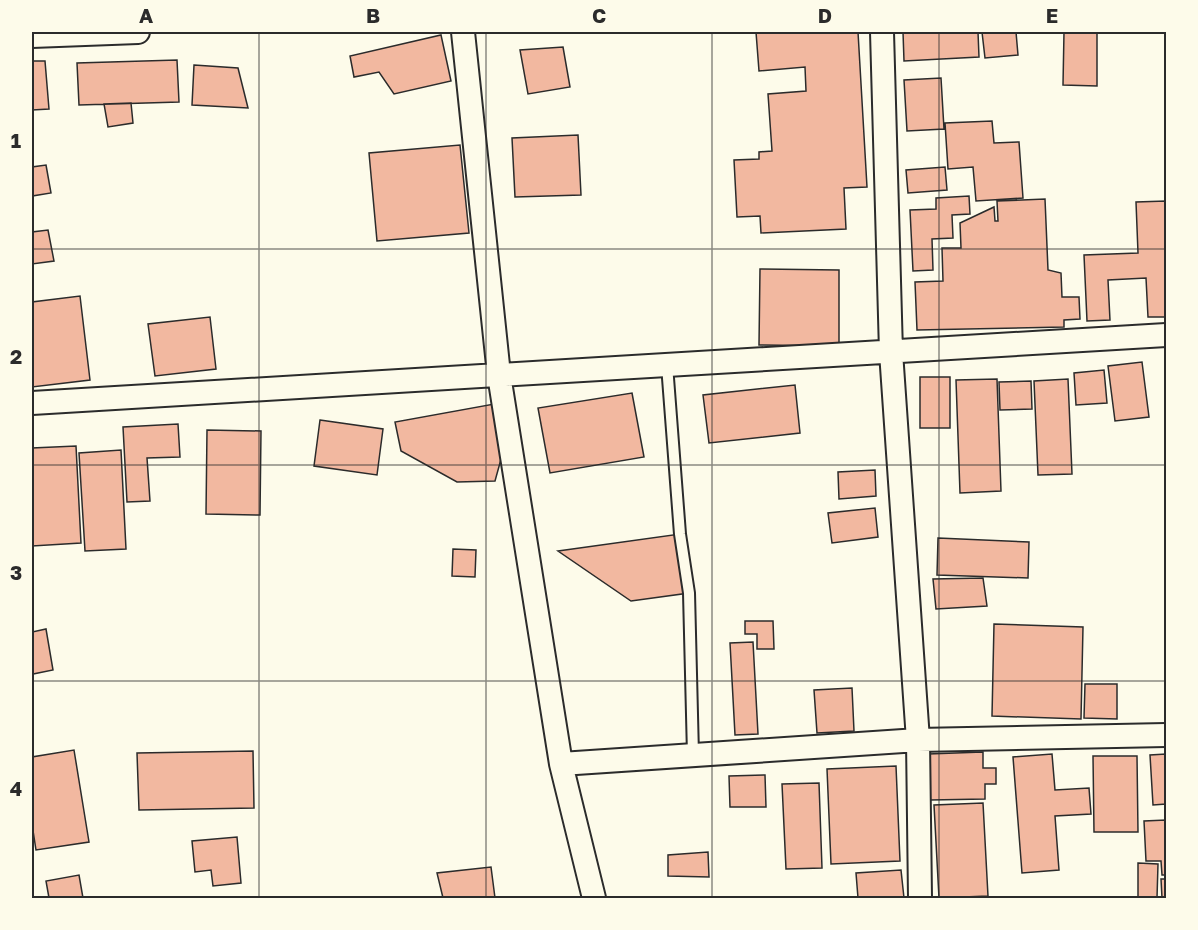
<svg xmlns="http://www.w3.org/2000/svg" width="1198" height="930" font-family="'Golos Text',sans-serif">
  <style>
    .building { fill: #f2b8a0; stroke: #2b2b2b; stroke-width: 1.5 }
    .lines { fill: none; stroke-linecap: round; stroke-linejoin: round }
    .service-casing { stroke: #2b2b2b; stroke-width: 14 }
    .minor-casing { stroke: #2b2b2b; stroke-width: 26 }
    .service { stroke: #fdfbea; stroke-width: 10 }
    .minor { stroke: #fdfbea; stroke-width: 22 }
    .grid { fill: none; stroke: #2b2b2b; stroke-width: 1.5; stroke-opacity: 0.55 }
    .neatline { fill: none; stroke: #2b2b2b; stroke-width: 2 }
    .grid-label { font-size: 20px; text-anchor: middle; font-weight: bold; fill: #2b2b2b }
  </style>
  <rect width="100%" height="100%" fill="#fdfbea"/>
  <path class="building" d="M756 32H858L867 187 844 188 846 229 761 233 760 216 737 217 734 160 759 159V152L772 151 768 94 806 91 805 67 759 71Z
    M903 32H978L979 57 904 61Z
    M982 32H1016L1018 55 985 58Z
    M1064 32H1097V86L1063 85Z
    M441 35 451 81 394 94 379 72 354 77 350 56Z
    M563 47 570 87 528 94 520 50Z
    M177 60 179 102 79 105 77 63Z
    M32 61H45L49 109 32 110Z
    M194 65 238 68 248 108 192 105Z
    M941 78 944 129 907 131 904 80Z
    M131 103 133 123 108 127 104 104Z
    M992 121 994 143 1019 142 1023 198 976 201 973 167 948 169 945 123Z
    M578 135 581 195 515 197 512 138Z
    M460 145 469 233 377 241 369 153Z
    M46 165 51 193 32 196V167Z
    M945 167 947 190 908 193 906 170Z
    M969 196 970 214 952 215 953 238 932 239 933 270 913 271 910 210 936 209V198Z
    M1045 199 1048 270 1061 273 1062 297H1079L1080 319 1064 320V327L917 330 915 282 943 281 942 248H961L960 223 994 207 995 221H998L997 201Z
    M1166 201V317H1148L1146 278 1108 280 1110 320 1087 321 1084 255 1138 253 1136 202Z
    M48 230 54 261 32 264V232Z
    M760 269 839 270V346L759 345Z
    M80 296 90 380 32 387V302Z
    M210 317 216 369 155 376 148 324Z
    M1142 362 1149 417 1115 421 1108 366Z
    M1104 370 1107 403 1076 405 1074 373Z
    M920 377H950V428H920Z
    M997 379 1001 491 960 493 956 380Z
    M1068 379 1072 474 1038 475 1034 381Z
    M1031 381 1032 409 1000 410 999 382Z
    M795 385 800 433 709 443 703 395Z
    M632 393 644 457 550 473 538 408Z
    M494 404 503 452 495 481 457 482 401 451 395 422Z
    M320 420 383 429 377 475 314 466Z
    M178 424 180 457 147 458 150 501 127 502 123 427Z
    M207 430 261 431 260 515 206 514Z
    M76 446 81 543 32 546V448Z
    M121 450 126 549 85 551 79 453Z
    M875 470 876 496 839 499 838 472Z
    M875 508 878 537 832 543 828 513Z
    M680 534 689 593 631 601 558 551Z
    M938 538 1029 542 1028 578 937 575Z
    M453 549 476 550 475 577 452 576Z
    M983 578 987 606 936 609 933 579Z
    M745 621H773L774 649H757V634H745Z
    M994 624 1083 627 1081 719 992 716Z
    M46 629 53 670 33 674 32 632Z
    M753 642 758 734 735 735 730 643Z
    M1085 684H1117V719L1084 718Z
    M852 688 854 731 817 733 814 690Z
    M74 750 89 842 36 850 32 824V757Z
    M253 751 254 808 139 810 137 753Z
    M983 752V768H996V784H985V799L930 800 928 754Z
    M1052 754 1055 790 1089 788 1091 814 1055 816 1059 870 1022 873 1013 757Z
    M1166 754V804L1153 805 1150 755Z
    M1093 756H1137L1138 832H1094Z
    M896 766 900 861 831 864 827 769Z
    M765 775 766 807H730L729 776Z
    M819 783 822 868 786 869 782 784Z
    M983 803 988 896 939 898 934 805Z
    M1166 820V875H1162L1161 861H1146L1144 821Z
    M237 837 241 883 213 886 211 870 195 872 192 841Z
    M708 852 709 877 668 876V855Z
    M1138 863 1158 864 1157 898H1138Z
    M491 867 495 898H443L437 873Z
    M901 870 904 898H858L856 873Z
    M79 875 83 898H49L46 881Z
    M1161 879H1166V898H1162Z"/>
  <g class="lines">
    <g class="service-casing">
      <path id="service" d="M667 365 680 534 689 593 693 755"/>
    </g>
    <g class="minor-casing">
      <path id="minor" d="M463 32 499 375 561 764 594 898
        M882 32 891 352 918 740 920 898
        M32 36 138 32
        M32 403 1166 335
        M561 764 918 740 1166 735"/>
    </g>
    <use href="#service" class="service"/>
    <use href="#minor" class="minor"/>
  </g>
  <path class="grid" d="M259 32V898M486 32V898M712 32V898M939 32V898M32 249H1166M32 465H1166M32 681H1166"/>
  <rect width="1198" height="930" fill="none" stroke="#fdfbea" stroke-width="66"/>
  <rect x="33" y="33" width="1132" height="864" class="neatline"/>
  <g class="grid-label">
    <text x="146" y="23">A</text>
    <text x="373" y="23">B</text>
    <text x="599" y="23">C</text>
    <text x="825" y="23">D</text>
    <text x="1052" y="23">E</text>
    <text x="16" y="148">1</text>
    <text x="16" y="364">2</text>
    <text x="16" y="580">3</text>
    <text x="16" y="796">4</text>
  </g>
</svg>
